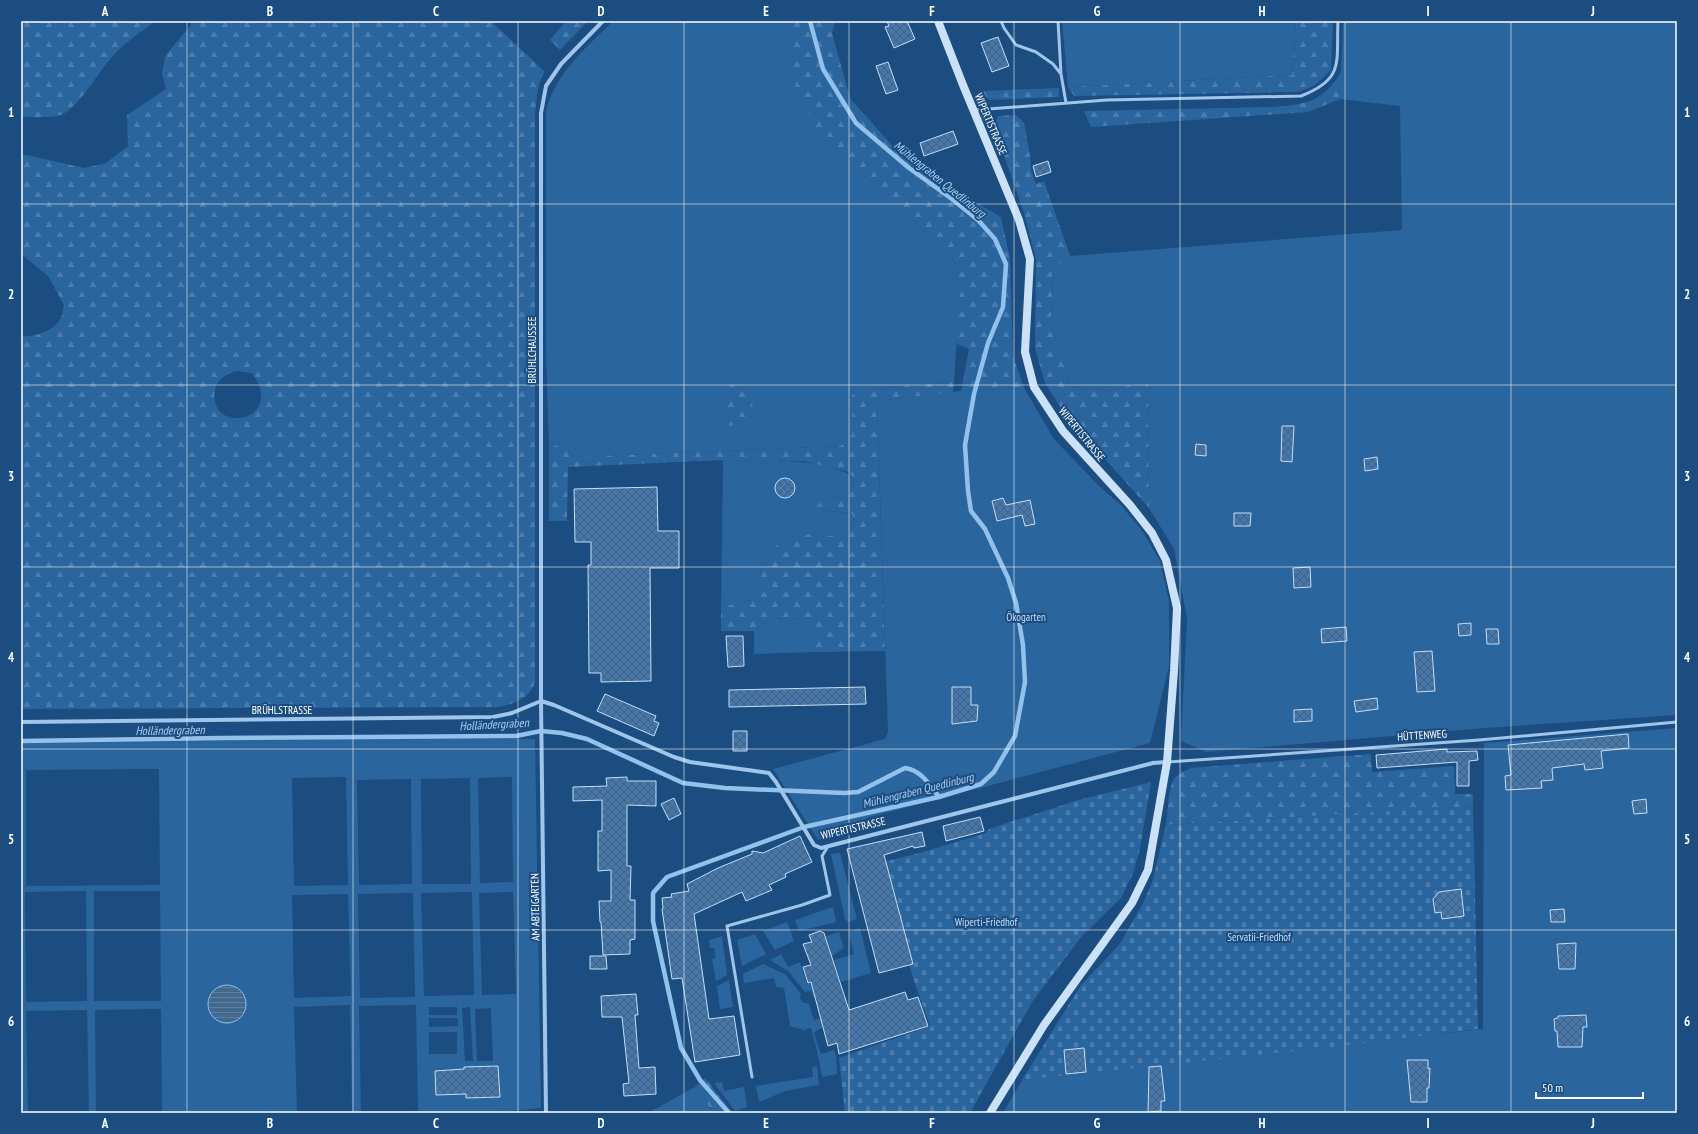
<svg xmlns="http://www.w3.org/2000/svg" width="1698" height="1134" font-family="'PT Sans Narrow',sans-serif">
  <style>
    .green { fill: #2a659e; fill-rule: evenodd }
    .forest { fill: url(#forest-firs); fill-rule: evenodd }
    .cemetery { fill: url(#cemetery-stones) }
    .water { fill: url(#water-rules); stroke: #92c1ec }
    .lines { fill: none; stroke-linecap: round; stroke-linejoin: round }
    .stream { stroke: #92c1ec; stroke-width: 4.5 }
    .building { fill: url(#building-cross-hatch); stroke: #c4def8 }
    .lane { stroke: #9fc5ea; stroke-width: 3 }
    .street { stroke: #9fc5ea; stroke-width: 4 }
    .secondary { stroke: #cbe1f7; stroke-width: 8 }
    .grid { fill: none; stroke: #fff; stroke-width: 1; stroke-opacity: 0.55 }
    .labels { text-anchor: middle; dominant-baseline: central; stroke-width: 4; stroke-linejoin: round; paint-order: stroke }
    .street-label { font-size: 11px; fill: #fff; stroke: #1b4d81 }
    .park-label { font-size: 11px; fill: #c4def8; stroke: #1b4d81 }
    .water-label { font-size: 12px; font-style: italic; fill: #abcff2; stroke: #1b4d81 }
    .neatline { fill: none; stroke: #fff; stroke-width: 1.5 }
    .grid-label { font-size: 13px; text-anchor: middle; font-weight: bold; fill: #fff }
  </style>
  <defs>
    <pattern id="forest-firs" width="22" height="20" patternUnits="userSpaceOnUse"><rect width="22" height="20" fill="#2a659e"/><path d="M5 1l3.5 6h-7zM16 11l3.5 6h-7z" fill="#4a7cad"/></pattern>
    <pattern id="cemetery-stones" width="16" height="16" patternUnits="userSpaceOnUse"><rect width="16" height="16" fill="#2a659e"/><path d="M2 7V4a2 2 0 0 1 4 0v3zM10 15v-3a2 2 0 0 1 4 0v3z" fill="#4a7cad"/></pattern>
    <pattern id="water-rules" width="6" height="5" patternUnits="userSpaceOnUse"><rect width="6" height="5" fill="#43688e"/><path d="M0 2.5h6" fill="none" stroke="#5f7f9f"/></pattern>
    <pattern id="building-cross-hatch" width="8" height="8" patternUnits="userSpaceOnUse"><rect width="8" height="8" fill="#4477ab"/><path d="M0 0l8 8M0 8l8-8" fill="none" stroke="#485f77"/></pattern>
  </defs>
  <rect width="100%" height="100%" fill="#1b4d81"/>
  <path class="green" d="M613 21H793V82L897 204 954 260 960 294 954 381 877 389 852 434 840 446 575 457 560 444 549 448 546 353V111C556 72 586 48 613 21Z
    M1062 21H1296L1292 75 1068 87Z
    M1343 21H1677V715L1485 728 1206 752 1181 741 1187 618 1174 549 1149 508 1148 377 1114 391 1071 387 1051 325 1053 269 1070 256 1402 230 1400 106 1340 99Z
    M1024 388 1054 439 1100 487 1121 505 1143 532 1160 561 1169 601V666L1150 743 870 817 818 840 773 769 885 739 888 732 877 401 961 391Z
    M723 460C757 461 828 456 854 478L853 489 840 498 822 500 821 511 851 513 855 520 847 532 830 536 810 534 764 562 755 599 721 607Z
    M816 618V652L754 654V631L769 619Z
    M1677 728V1113H1003L1022 1080 1483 1029 1484 743Z
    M292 738 535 739 541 1108 489 1113H299L352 1112 350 1005 294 1007 297 1113H162L161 1009 95 1010 96 1113H89L87 1010 26 1011 28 1113H21V742ZM159 769 160 885 26 886V770ZM346 777 348 885 294 886 292 778ZM512 777 513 882 480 883 478 778ZM470 778 471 884H422L421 779ZM411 779 412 884 359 885 357 780ZM86 891 87 1001 26 1002 25 892ZM94 891H160L161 1001H94ZM472 892 474 995 424 996 421 893ZM513 892 516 994 482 995 479 893ZM413 893 415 997 360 998 358 894ZM348 894 351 996 294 998 292 895ZM416 1005 418 1111 361 1112 359 1006ZM429 1007H457V1015H429ZM470 1007 473 1061H465L462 1008ZM491 1008 493 1061H477L475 1009ZM458 1018V1026L429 1027V1018ZM429 1032H457V1054H429Z
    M840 853 857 919 848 922 845 919 831 854Z
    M833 907 836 922 799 931 795 920Z
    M787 922 794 941 775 950 763 931Z
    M860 928 871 973 841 982 834 960 854 954 848 932Z
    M839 932 844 948 832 956 826 936Z
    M755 934 766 954 742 966 737 940Z
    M722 936 727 975 716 981 712 959 716 958 714 948H710L709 940Z
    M781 954 788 967 800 962 807 984 815 982 820 995 814 998 811 991 805 992 788 971 770 960Z
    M763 964 785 974 801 994 800 998 802 1002 809 1004 814 1020 825 1017 827 1024 814 1033 821 1054 834 1050 836 1057 837 1074 822 1077 817 1051 811 1028 806 1029 807 1031 790 1026 784 988 776 987 774 978 744 983 743 974Z
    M729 980 733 1007 720 1009 717 986Z
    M817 1066 819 1085 785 1091 759 1102 756 1086 813 1077 812 1067Z
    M722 1082 724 1091 744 1087 747 1107 735 1111 714 1083Z
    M695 1087 714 1113H648Z"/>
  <path class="forest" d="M21 21H156C140 32 123 44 111 58 97 74 79 107 61 115 52 118 31 117 21 117Z
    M191 21H491L544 71 538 88 535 113V682C531 697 514 704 499 707L21 709V336C34 338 55 330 61 318 63 314 63 309 64 305L48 276 21 254V154L85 168 106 163 128 146 127 115 166 89 162 74 165 56 191 25ZM237 371 252 373C288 422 207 436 215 390 217 378 227 374 237 371Z
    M566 21H588L560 50 550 40Z
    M793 21H835L832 33 850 98 896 150 982 206 1001 217 1010 259 1013 356 1024 388 961 391 969 349 955 343 960 294 954 260 897 204 824 143 793 82Z
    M1296 21H1333L1331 70 1314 86 1298 92 1074 96 1068 87 1292 75Z
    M1342 71 1340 99 1308 112 1091 127 1084 111 1276 107C1308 104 1323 101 1342 71Z
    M1059 88V97L989 100 981 91Z
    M1016 115 1024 123 1030 155 1031 170 1036 184 1044 181 1070 256 1053 269 1051 325 1071 387 1114 391 1148 377 1149 508 1077 428 1059 405 1045 383 1035 348 1036 260 1025 216 994 126 998 116Z
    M954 381 953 392 877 401 885 651 816 652 815 618 769 619 754 631H721V607L755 599 764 562 780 541 810 534 830 536 847 532 855 520 851 513 821 511 817 506 822 500 840 498 853 489 854 478 846 471 803 461 723 460 568 467 567 521H549V448L560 444 575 457 840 446 852 434V394L877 389Z
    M741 382C758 395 754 405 745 422L729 426 722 418 726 392 730 385Z
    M1371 754 1372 772 1454 766 1455 794H1473V806L1166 825C1168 814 1168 785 1175 778 1179 773 1185 771 1191 768Z
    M705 1078 733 1113H714L695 1087Z"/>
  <path class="cemetery" d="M1151 782 1140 849 1133 873 1121 898 1082 936 1032 1002 970 1113H845L839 1058 930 1026 913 978 882 862 916 854 986 833 989 829 1078 800Z
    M1473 806 1478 1029 1332 1047 1022 1080 1081 985 1120 944 1142 905 1152 883 1166 825Z"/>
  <path class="water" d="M208 1004a19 19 0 1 1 38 0a19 19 0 1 1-38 0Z"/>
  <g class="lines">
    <path class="stream" d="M21 741 221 738 516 736 541 731 562 733 587 739 683 783 725 788 844 793 858 792 905 768C921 770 930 785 939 797
      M729 1113 700 1080 681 1048 653 921V893L667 877 804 827 939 797 981 784 994 772 1015 736 1025 682 1023 645 1016 603 1008 578 985 529 971 511 968 491 965 445 974 394 988 343 1003 307 1006 264 995 239 978 220 952 199 909 168 856 123 823 69 810 21"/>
  </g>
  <path class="building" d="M887 21H907L915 39 894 48 885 27 889 26Z
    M998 37 1009 66 992 72 981 43Z
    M888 62 898 90 886 94 876 66Z
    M953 131 958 144 924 156 920 143Z
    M1048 161 1051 172 1036 177 1033 166Z
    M1282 426H1294L1292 462 1281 461Z
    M1196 444 1206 445V456L1195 455Z
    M1377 457 1378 469 1365 471 1364 459Z
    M775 488a10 10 0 1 1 20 0a10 10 0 1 1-20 0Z
    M657 487 658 531H679V568H650L651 681 601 682V673H589L588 565H591V542H575L574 489Z
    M1003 498 1006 505 1030 500 1035 524 1025 526 1022 515 997 521 992 501Z
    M1234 513H1251L1250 526H1234Z
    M1310 567 1311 587 1294 588 1293 568Z
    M1471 623V635L1459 636 1458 624Z
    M1346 627 1347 641 1322 643 1321 629Z
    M1486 629H1498L1499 644H1487Z
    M726 636H743L744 666 728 667Z
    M1432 651 1435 691 1417 692 1414 652Z
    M865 687 866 704 729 707V690Z
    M952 687H971V705H978L977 721 952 724Z
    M605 694 656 716 654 721 659 723 654 736 597 711Z
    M1377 698 1378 709 1356 712 1354 701Z
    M1312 709V721L1294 722V710Z
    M733 731H747V751H733Z
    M1628 734 1629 748 1601 751 1603 768 1585 770 1584 764 1552 768 1553 780 1541 781 1542 788 1506 790 1505 776 1511 775 1508 745Z
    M1447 749V752L1477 751 1478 760 1469 761V786H1457V762L1377 768 1376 755Z
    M627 777V781H656V806L627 805V866H631L630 900H635V939L630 940V954L603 955 601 922H600L599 901H611V870L598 871V831H602V800L573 801V787L607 786 606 778Z
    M674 798 681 814 669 820 661 804Z
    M1646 799 1647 813 1634 814 1632 801Z
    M980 817 984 831 946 841 943 826Z
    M922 832 925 846 914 848 913 846 884 855 913 964 879 973 847 849Z
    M800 836 812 862 785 874 786 877 769 885 772 890 746 901 742 892 694 914 709 1019 734 1016 740 1055 695 1062 682 978 672 979 662 909 663 908 662 898 672 897 671 894 689 891 687 884 718 868 752 854V851L763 853Z
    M1461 889 1464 916 1442 919 1441 912 1435 913 1433 899 1439 892Z
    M1564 909 1565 922H1551L1550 910Z
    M820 931 824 933 849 1010 905 992 908 1000 918 997 928 1026 839 1054 837 1043 828 1046 811 982 808 983 803 967 811 965 803 944 812 942 809 935Z
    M1576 943 1575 969H1559L1557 944Z
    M590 956H606L607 969H590Z
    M636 994 638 1015H635L639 1068 655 1067 656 1094 624 1096 623 1084 629 1083 622 1017H602L601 996Z
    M1586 1015 1587 1027H1583L1582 1047H1558L1557 1031H1555L1554 1019 1558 1018V1016Z
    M1084 1048 1086 1072 1066 1074 1064 1050Z
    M1407 1060H1428V1069L1430 1068 1429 1088H1427V1102H1411Z
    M498 1066 500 1097 466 1098V1094L436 1095 435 1071 464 1069V1067Z
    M1161 1066 1165 1101H1161V1111L1148 1112 1149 1067Z"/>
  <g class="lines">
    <path class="lane" d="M1001 21 1004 28 1016 45 1036 52 1053 64 1061 74
      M1058 21 1061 74 1066 103
      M975 110 1107 100 1301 96C1345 79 1336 62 1338 21
      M1168 762 1479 740 1677 722
      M752 1077 727 926 802 905 830 895 822 856 827 848"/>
    <path class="street" d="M541 701 554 705 674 757 690 762 769 773 776 782 814 845 821 848 1153 763 1167 762
      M21 722 493 717 512 713 541 701
      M546 1113 541 701V113L546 86 561 64 603 21"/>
    <path class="secondary" d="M938 21 963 85 1019 220 1030 259 1025 352 1034 387 1063 431 1130 505 1152 533 1166 560 1177 608 1174 671 1167 762 1148 870 1132 903 1044 1025 990 1113"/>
  </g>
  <path class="grid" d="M187 21V1113M353 21V1113M518 21V1113M684 21V1113M849 21V1113M1014 21V1113M1180 21V1113M1345 21V1113M1511 21V1113M21 204H1677M21 385H1677M21 567H1677M21 749H1677M21 930H1677"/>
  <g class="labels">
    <g class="street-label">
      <text transform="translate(991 124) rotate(67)">WIPERTISTRASSE</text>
      <text transform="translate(532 350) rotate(-90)">BRÜHLCHAUSSEE</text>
      <text transform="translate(1082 434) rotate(51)">WIPERTISTRASSE</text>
      <text x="282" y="710">BRÜHLSTRASSE</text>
      <text transform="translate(1422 735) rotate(-4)">HÜTTENWEG</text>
      <text transform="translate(853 828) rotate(-13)">WIPERTISTRASSE</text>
      <text transform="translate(535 907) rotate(-91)">AM ABTEIGARTEN</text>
    </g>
    <g class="park-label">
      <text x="1026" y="617">Ökogarten</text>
      <text x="986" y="922">Wiperti-Friedhof</text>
      <text x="1259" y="937">Servatii-Friedhof</text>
    </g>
    <g class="water-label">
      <text transform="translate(940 179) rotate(39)">Mühlengraben Quedlinburg</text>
      <text transform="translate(494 724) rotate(-3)">Holländergraben</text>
      <text transform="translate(170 730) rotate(-1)">Holländergraben</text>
      <text transform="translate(918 790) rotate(-14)">Mühlengraben Quedlinburg</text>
    </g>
  </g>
  <rect width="1698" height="1134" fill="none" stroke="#1b4d81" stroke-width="44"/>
  <path d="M1536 1092v6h107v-6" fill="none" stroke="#ffffff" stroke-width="2"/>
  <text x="1542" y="1092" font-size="12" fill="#ffffff" stroke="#1b4d81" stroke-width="3" paint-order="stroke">50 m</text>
  <rect x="22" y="22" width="1654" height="1090" class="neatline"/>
  <g class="grid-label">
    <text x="105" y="16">A</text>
    <text x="270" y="16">B</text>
    <text x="436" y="16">C</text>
    <text x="601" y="16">D</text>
    <text x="766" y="16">E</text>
    <text x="932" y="16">F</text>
    <text x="1097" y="16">G</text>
    <text x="1262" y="16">H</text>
    <text x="1428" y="16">I</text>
    <text x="1593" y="16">J</text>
    <text x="11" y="117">1</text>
    <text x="1687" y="117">1</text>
    <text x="11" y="299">2</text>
    <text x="1687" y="299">2</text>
    <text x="11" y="481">3</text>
    <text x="1687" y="481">3</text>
    <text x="11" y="662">4</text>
    <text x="1687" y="662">4</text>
    <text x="11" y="844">5</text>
    <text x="1687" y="844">5</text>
    <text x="11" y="1026">6</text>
    <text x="1687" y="1026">6</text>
    <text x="105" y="1128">A</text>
    <text x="270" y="1128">B</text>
    <text x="436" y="1128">C</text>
    <text x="601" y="1128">D</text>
    <text x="766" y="1128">E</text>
    <text x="932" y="1128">F</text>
    <text x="1097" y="1128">G</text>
    <text x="1262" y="1128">H</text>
    <text x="1428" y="1128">I</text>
    <text x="1593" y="1128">J</text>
  </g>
</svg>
